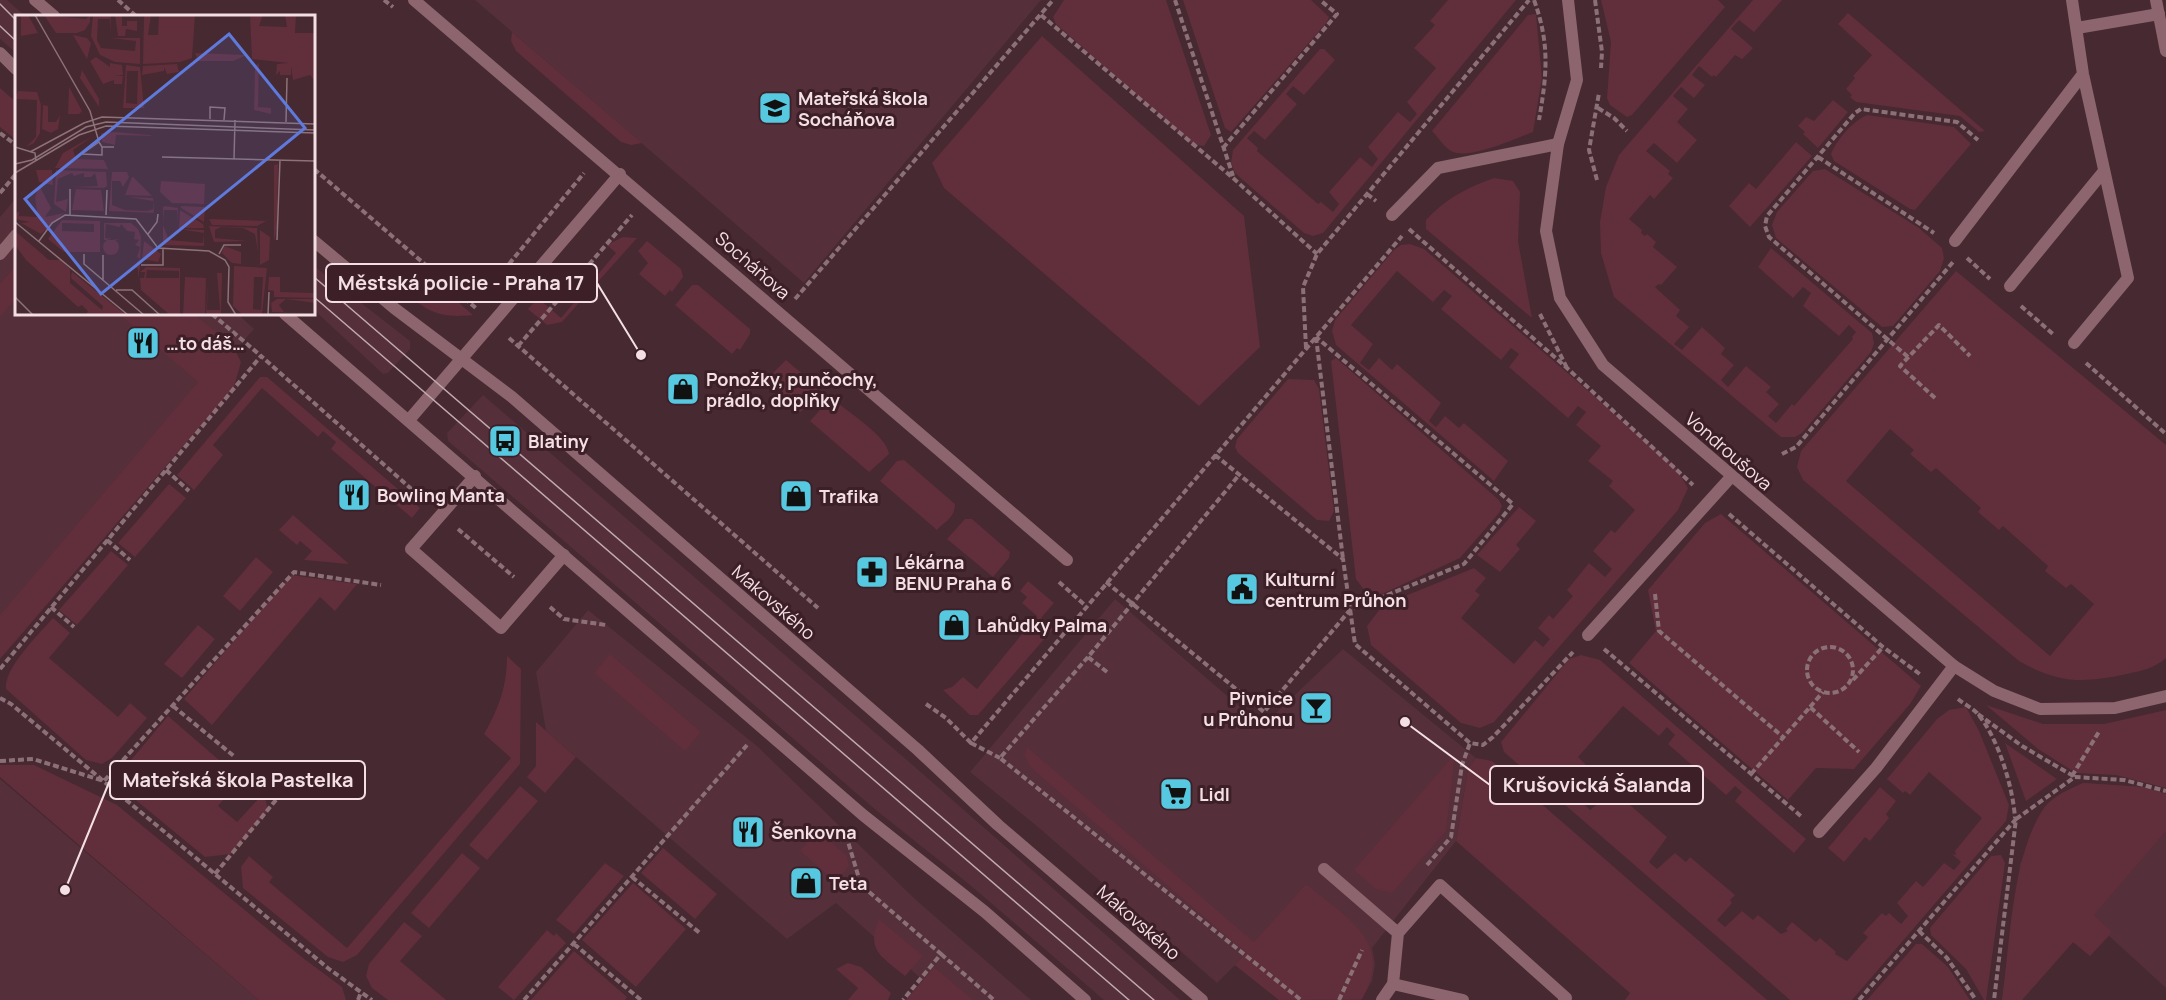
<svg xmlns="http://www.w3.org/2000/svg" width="2166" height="1000" font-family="Manrope,sans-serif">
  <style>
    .built { fill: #552f39 }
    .green { fill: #612e3c; fill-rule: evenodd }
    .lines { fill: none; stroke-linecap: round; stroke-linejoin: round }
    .path { stroke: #8b7177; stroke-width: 4; stroke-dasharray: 6 3; stroke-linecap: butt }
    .service { stroke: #8c656e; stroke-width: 12 }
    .minor { stroke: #8c656e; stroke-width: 12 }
    .tertiary { stroke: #8c656e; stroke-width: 12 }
    .tram { stroke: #c1aaaf; stroke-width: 1.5 }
    .labels { text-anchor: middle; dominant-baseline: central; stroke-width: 6; stroke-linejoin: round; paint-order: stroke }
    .poi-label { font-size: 18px; font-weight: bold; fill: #f4e0e4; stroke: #3c1f27; text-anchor: start }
    .street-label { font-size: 18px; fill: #f4e0e4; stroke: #3c1f27 }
    .inset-road { fill: none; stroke: #8c7279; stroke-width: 1.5 }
    .view { fill: #5e7adc; fill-opacity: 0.15; stroke: #5e7adc; stroke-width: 3 }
    .inset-edge { fill: none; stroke: #f4e0e4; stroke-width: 3 }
    .leader { fill: none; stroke: #f4e0e4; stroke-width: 2 }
    .callout-dot { fill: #f4e0e4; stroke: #3c1f27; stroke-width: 2 }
    .callout { fill: #3c1f27; stroke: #f4e0e4; stroke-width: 2 }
    .callout-label { font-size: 20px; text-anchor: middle; font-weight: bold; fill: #f4e0e4 }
  </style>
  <rect width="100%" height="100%" fill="#472931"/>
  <path class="built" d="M0 0H7L25 16H16V53L0 39Z
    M475 0H1041L804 283Z
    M16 198V314H238L254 329 0 616V217Z
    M314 266 410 341V349L388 373 383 374 314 310Z
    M483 395 915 767 1180 1000H1104L970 885 877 811 448 441 447 433Z
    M1115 599 1262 726 1343 649 1476 758 1468 769 1456 841 1372 948 1375 964 1372 981 1361 1000H1279L1235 965 1217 983 1038 827 970 772Z
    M588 610 757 746 916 900 1031 1000H945L836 903 787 939 546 731 536 672Z
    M0 779 259 1000H0Z
    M2083 783 2144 787 2166 794V988L2109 936 2090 956 2073 942 2022 1000H2002L2020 864 2045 806 2062 793Z"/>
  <path class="green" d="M1064 0H1166L1211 135 1204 146 1192 144 1056 24 1053 17Z
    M1183 0H1311L1329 17 1327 22 1231 132 1225 128Z
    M1448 0H1516L1323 233 1313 236 1304 233 1235 173 1231 163 1233 150 1320 49H1324L1335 60 1304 95 1293 86 1286 94 1297 104 1265 140 1254 131 1247 138 1258 148 1257 151 1318 204 1321 202 1333 212 1339 204 1329 192 1360 157 1372 167 1378 159 1368 147 1398 112 1410 122 1417 114 1407 102 1436 68 1414 48 1435 25 1430 21Z
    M1601 0H1718L1725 7 1632 115 1627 117 1610 105 1607 98 1611 42Z
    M1753 0H1782L1754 32 1739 20 1731 29 1753 48 1742 59 1735 55 1716 77 1714 75 1712 77 1699 66 1692 75 1705 85 1694 98 1681 87 1673 96 1688 109 1677 122 1697 140 1677 163 1654 143 1646 151 1670 171 1668 174 1673 178 1654 199 1650 195 1629 219 1642 230 1641 233 1645 236 1647 234 1656 242 1653 247 1677 267 1661 285 1659 284 1655 287 1680 310 1676 316 1689 327 1674 344 1682 350 1702 327 1725 348 1721 354 1734 365 1721 380 1728 387 1746 366 1771 387 1766 392 1779 404 1768 416 1776 423 1792 404 1794 406 1853 339 1852 337 1856 332 1849 325 1839 336 1803 306 1811 293 1803 287 1793 298 1758 267 1771 248 1872 333 1874 343 1871 352 1802 433 1795 437H1781L1614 297 1601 253 1600 222 1606 187 1619 155Z
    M1848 13 1985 131 1979 132 1960 116 1856 102 1850 97 1852 95 1846 89 1855 78 1853 76 1872 55 1838 24Z
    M1536 14 1542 78 1533 132C1516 138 1467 161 1451 151 1444 147 1438 137 1432 131L1528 15Z
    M512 32 642 143 631 145 621 142 516 51 511 41Z
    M1042 36 1244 216 1260 347 1199 406 944 188 932 163Z
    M0 88 16 102V140L0 127Z
    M1833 100 1848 112 1818 148 1803 134 1805 132 1798 126 1806 117 1814 121Z
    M1867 115 1954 127 1971 144 1915 210 1910 209 1834 161 1831 154C1837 139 1853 121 1867 115Z
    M1796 142 1812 156 1750 227 1729 206 1749 183 1756 189Z
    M1825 169 1919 228 1942 248 1944 258 1940 271 1893 326 1882 327 1776 238 1772 225 1777 212 1813 171Z
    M1494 178 1513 181 1520 192 1518 241 1532 318 1426 229V220C1447 198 1466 188 1494 178Z
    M623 237 637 238 562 322 547 325 528 309 538 298 561 318 616 253 607 245Z
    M647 241 681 269 683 277 672 292 670 290 665 296 639 274 648 263 638 251Z
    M1410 244 1424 249 1674 465 1688 488 1678 510 1494 722 1480 728 1461 723 1371 645 1367 626 1383 605 1474 568 1486 578 1475 591 1480 595 1461 618 1514 664 1535 640 1543 647 1550 639 1538 628 1549 615 1553 619 1573 596 1567 590 1589 563 1605 577 1612 569 1593 551 1611 530 1615 533 1635 510 1609 486 1613 481 1588 461 1601 446 1576 425 1586 412 1578 406 1568 418 1509 367 1519 354 1511 348 1501 360 1441 309 1452 296 1444 290 1433 302 1397 271 1351 325 1373 344 1360 363 1369 370 1379 358 1392 370 1397 364 1441 403 1429 421 1436 427 1445 416 1459 428 1464 423 1508 461 1494 481 1336 345 1332 331 1335 320 1394 250 1401 245Z
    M16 265V298L0 317V284Z
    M1956 271 2166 445V658C2155 668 2141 671 2127 674 2084 683 2059 684 2019 661L1803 480 1797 467 1801 451ZM1890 429 1914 450 1910 454 1931 472 1936 468 1981 508 1978 512 1999 530 2003 526 2048 566 2045 571 2066 588 2071 584 2094 604 2050 656 1846 481Z
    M423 272 473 315C442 318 430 314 406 293Z
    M692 285H698L750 329V334L740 350 737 348 732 354 675 305Z
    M119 314H194L216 332 209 340 215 347 224 338 233 346 241 362 234 387 0 659V615L198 382Z
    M1336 358 1499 500 1502 506 1499 513 1460 558 1382 594 1365 591 1356 579 1331 361Z
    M786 360 818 387 815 400 800 412 765 381Z
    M260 377H267L420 508 412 518 331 449 336 442 323 431 318 437 262 388 213 445 223 455 194 490 177 475Z
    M1288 379 1314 380 1319 389 1334 511 1329 521 1317 520 1238 453 1235 447 1237 439Z
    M834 400C848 412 887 436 889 454L869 472 810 421 828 401Z
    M904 460 955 504C955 519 943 522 937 530L880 481 897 461Z
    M169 484 186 498 135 557 118 543Z
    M1519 507 1536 521 1516 545 1520 549 1500 572 1477 555Z
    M1721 514 1921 686 1910 704 1854 769 1816 768 1788 800 1629 663 1656 631 1648 590 1705 523Z
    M293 515 349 564 304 560 312 551 300 541 297 545 279 530Z
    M965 519H972L1010 552 1009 558 993 577 947 539Z
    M111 551 128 565 77 625 59 610Z
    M256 557 273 572 240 611 223 596Z
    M291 575 357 584 335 611 320 597 212 725 184 699Z
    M1028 581 1054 603 1041 618 1053 629 978 715H970L943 690 952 687 963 677 977 689 1037 616 1022 603 1027 597 1020 591Z
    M53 618 70 633 49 658 118 717 130 703 147 718 112 758 102 764 86 760 6 689C3 669 39 634 53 618Z
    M198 625 215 639 182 678 164 664Z
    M610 654 701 732 685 751 594 673Z
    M1581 655 1600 660 1806 839 1794 853 1735 801 1742 792 1735 786 1726 795 1668 744 1675 735 1667 727 1659 736 1623 706 1578 757 1600 779 1583 803 1590 810 1608 795 1618 804 1623 799 1667 837 1649 862 1657 869 1675 853 1686 862 1690 857 1735 895 1730 900 1732 903 1717 920 1725 927 1742 911 1753 920 1758 915 1781 934 1788 931 1786 929 1792 922 1816 942 1820 938 1836 952 1835 954 1847 961 1868 937 1863 933 1882 913 1886 916 1889 913 1901 924 1908 916 1897 903 1916 881 1923 887 1944 863 1954 870 1961 862 1952 854 1956 855 1955 851 1982 818 1929 772 1910 795 1905 791 1903 793 1887 779 1937 719 1949 710 1966 707 1979 731 2009 805 2006 821 1852 1000H1790L1504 752 1501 742 1569 659Z
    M507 656 521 669 520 764 357 955 343 962 328 957 243 888 241 867 249 856 273 877 269 882 347 948 511 758 484 734C499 708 507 686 507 656Z
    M1986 705 2043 724H2104L2166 710V788L2116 775 2076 773 2038 749Z
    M168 716 241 779 218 806 237 822 261 796 266 801 268 811 231 854 205 857 126 792 121 781 126 766Z
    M536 722 576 757 545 793 527 777 536 766Z
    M2005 743 2057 779 2026 801Z
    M1027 747 1254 942 1306 884C1346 918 1395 940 1362 999L1279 1000 1235 965 1246 953 1030 767 1025 756Z
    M1455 754 1446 831 1392 893 1376 889 1354 870Z
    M1476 758 1492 761 1767 1000H1625L1630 993 1456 841 1468 769Z
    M0 765H34L117 805 303 958 342 987 346 1000H259L0 777Z
    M2083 783 2144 787 2166 794V831L2094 915 2112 932 2090 956 2073 942 2022 1000H2002C2010 944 2012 854 2044 808 2052 796 2070 789 2083 783Z
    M520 786 538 801 487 860 469 845Z
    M1880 787 1896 801 1886 814 1889 818 1870 841 1865 837 1844 862 1828 848Z
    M817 830 847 856 849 866 836 882 800 851Z
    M663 848 717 894 695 919 641 873Z
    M462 853 480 868 429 928 411 913Z
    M2001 855 2005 863 1986 1000H1984L1966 969 1931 935 1930 928 1991 856Z
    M605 863 624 876 574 934 556 920Z
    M633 883 686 929 636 987 582 940Z
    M879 919 923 956 905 976C883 957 865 951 879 919Z
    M404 922 422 936 400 961 446 1000H388L372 988 366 976 369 964Z
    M547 930 554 936 556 933 566 943 514 1000 498 987Z
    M1916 944H1922L1948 967 1970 1000H1867Z
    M574 951 627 997 625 1000H531Z
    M848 963 861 967 891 993 888 1000H848L858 988 836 969Z
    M934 967 973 1000H906Z"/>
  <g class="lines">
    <path class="path" d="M118 0 136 16
      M384 0 393 7
      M1175 0 1233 176
      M1534 0C1550 44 1547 74 1539 120
      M1595 0 1602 52 1601 68
      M1041 15 1233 178 1317 254
      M1598 108 1614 118 1627 131
      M0 133 16 145
      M1223 148 1337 14 1320 0
      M1818 157 1934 233
      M314 169 477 309
      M1597 180 1589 150 1599 93
      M0 193 16 174
      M1367 194 1376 201
      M1409 229 1567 368 1693 485
      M1967 258 1990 279
      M509 264 584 173
      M795 299 1053 0
      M2021 306 2053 334
      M212 314 261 356
      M1540 314 1567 368
      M1316 337 1343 559
      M509 338 818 608
      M518 346 632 215
      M1306 348 1303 287 1317 254 1529 0
      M1908 357 1769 237 1765 226 1767 216 1855 113 1861 109 1957 122 1978 140
      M2086 363 2166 434
      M1935 398 1900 366 1939 325 1970 356
      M1782 454 1796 447 1953 262
      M1215 455 1343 559 1355 644 1470 743 1483 745 1493 737 1573 652
      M166 470 189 491
      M1729 514 1883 647 1921 675
      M458 529 514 577
      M107 540 130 560
      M1059 582 1086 606
      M1106 582 1264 712 1350 610 1464 564 1513 504 1316 337
      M1655 594 1659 631 1783 737
      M51 607 74 627
      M550 607 564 619 606 625
      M1807 670a23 23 0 1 1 46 0a23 23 0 1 1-46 0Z
      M1604 649 1802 817
      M1088 657 1000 758 1301 1000
      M0 669 261 356 425 501
      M1107 672 1088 657 1239 475
      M1853 680 1883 647
      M0 698 11 704 329 969 372 1000
      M1958 699C1964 704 1972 708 1977 713 1998 737 2013 787 2015 818
      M926 704 946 718 971 743 1402 236
      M173 706 235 757
      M1810 707 1823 692
      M1978 714 2022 746 2075 777
      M971 743 1000 758
      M0 761 33 759 104 781 294 572 381 585
      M1751 774 1810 707 1859 752
      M2072 776 2100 730
      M2016 819 2075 777 2124 780 2166 791
      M846 835 861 885 941 954 903 1000
      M1427 865 1451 837 1462 765 1470 743
      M215 874 280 795
      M632 877 701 934
      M1919 931 1947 958 1976 1000
      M574 944 641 1000
      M941 954 994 1000
      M358 1000 361 992
      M524 1000 747 745
      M1339 1000 1362 950
      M1859 1000 2016 819 1994 1000"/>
    <path class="service" d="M2072 0 2083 74 2128 278 2074 343
      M2077 28 2159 14
      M1392 215 1438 168 1558 144
      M1955 241 2083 74
      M0 254 16 235
      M2010 286 2104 171
      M409 420 620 174
      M475 476 411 549 501 628 564 555
      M1588 635 1731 477
      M1819 832 1876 768 1954 666
      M1324 869 1398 933
      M1382 1000 1393 984
      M1463 1000 1393 984 1398 933 1440 885 1566 998 1564 1000"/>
    <path class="minor" d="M414 0 1067 560
      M1568 0 1577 80 1558 144 1546 231 1560 298 1603 365 1954 666 1994 691 2040 709 2115 708 2166 696
      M2156 0 2166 51"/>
    <path class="tertiary" d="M35 0 54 16
      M0 53 16 69
      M314 241 394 308 512 397 918 750 998 825 1202 1000
      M285 314 863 815 985 912 1085 1000"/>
    <path class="tram" d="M0 4 16 20
      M0 26 16 41
      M314 277 1154 1000
      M314 297 1129 1000"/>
  </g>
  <defs>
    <g id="school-square" transform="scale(1.725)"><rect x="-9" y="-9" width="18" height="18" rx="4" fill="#56c9e1" stroke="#3c1f27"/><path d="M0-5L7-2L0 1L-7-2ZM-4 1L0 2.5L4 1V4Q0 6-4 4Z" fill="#111"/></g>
    <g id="restaurant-square" transform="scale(1.725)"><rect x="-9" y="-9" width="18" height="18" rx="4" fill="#56c9e1" stroke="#3c1f27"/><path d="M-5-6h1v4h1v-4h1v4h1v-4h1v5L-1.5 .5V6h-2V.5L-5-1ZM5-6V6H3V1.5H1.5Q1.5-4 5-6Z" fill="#111"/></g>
    <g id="shop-square" transform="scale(1.725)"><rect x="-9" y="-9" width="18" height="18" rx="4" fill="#56c9e1" stroke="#3c1f27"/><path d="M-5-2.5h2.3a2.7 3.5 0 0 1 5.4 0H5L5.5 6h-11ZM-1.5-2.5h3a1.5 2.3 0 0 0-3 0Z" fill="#111"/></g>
    <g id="bus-square" transform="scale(1.725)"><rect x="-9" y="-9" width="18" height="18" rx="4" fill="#56c9e1" stroke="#3c1f27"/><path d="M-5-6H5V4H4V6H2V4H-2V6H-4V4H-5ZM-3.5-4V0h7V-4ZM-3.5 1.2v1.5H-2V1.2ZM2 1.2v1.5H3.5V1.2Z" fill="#111"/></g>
    <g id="pharmacy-square" transform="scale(1.725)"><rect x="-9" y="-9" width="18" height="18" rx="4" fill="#56c9e1" stroke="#3c1f27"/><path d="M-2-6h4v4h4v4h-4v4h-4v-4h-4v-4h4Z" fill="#111"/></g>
    <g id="civic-square" transform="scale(1.725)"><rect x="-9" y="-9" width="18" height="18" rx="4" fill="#56c9e1" stroke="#3c1f27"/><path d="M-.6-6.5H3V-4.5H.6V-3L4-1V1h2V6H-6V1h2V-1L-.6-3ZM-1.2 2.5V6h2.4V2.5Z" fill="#111"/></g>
    <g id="bar-square" transform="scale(1.725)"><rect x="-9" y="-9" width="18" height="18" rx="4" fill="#56c9e1" stroke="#3c1f27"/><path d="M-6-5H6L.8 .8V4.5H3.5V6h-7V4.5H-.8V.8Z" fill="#111"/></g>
    <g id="supermarket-square" transform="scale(1.725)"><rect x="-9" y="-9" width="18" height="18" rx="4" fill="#56c9e1" stroke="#3c1f27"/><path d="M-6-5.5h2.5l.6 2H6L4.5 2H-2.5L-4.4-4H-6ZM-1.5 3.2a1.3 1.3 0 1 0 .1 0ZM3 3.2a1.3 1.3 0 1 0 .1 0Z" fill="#111"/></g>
  </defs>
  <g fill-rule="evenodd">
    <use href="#school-square" x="775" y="108"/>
    <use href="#restaurant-square" x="143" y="343"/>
    <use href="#shop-square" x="683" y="389"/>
    <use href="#bus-square" x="505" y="441"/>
    <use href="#restaurant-square" x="354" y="495"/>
    <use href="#shop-square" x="796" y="496"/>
    <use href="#pharmacy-square" x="872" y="572"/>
    <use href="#civic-square" x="1242" y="589"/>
    <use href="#shop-square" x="954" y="625"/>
    <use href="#bar-square" x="1316" y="708"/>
    <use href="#supermarket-square" x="1176" y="794"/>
    <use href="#restaurant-square" x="748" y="832"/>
    <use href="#shop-square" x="806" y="883"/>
  </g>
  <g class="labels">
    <g class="poi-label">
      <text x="798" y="98">Mateřská škola<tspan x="798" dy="21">Socháňova</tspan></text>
      <text x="166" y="343">…to dáš…</text>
      <text x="706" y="379">Ponožky, punčochy,<tspan x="706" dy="21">prádlo, doplňky</tspan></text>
      <text x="528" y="441">Blatiny</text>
      <text x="377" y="495">Bowling Manta</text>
      <text x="819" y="496">Trafika</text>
      <text x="895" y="562">Lékárna<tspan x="895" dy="21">BENU Praha 6</tspan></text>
      <text x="1265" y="579">Kulturní<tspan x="1265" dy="21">centrum Průhon</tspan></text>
      <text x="977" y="625">Lahůdky Palma</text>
      <text x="1293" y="698" text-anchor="end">Pivnice<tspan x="1293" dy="21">u Průhonu</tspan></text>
      <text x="1199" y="794">Lidl</text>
      <text x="771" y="832">Šenkovna</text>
      <text x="829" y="883">Teta</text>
    </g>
    <g class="street-label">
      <text transform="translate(753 265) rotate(41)">Socháňova</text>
      <text transform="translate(1729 451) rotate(41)">Vondroušova</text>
      <text transform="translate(774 602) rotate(41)">Makovského</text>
      <text transform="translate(1139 922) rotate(41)">Makovského</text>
    </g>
  </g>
  <g transform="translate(15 15)">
    <rect width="300" height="300" fill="#472931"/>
    <path d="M6 0H13L23 18 6 21ZM29 0 71 4 75 0V7L70 15 62 18H41ZM78 0 96 1 95 18V4H83L82 25 86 33 120 36 121 26 95 23H125V49L100 47 85 40 76 21ZM100 0H107V11H112V6H122V16L111 14 110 21H103ZM129 0H136L133 20H143L144 0H180L177 43 165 47 128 49ZM235 0H248L244 11 272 12 270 0H281L280 18H300V66L295 60 278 65 276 51V60H265V56L261 60 262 49 274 48 237 44ZM58 20 72 23 76 28 72 44ZM180 38 232 40 218 46H183ZM81 42 95 52V48L107 50 108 60H99L108 61 107 69H99V65L88 69 75 46ZM244 48 243 92 256 93V99L239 95 240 51ZM162 49 164 57 152 59 149 52V56L127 60 128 51ZM111 50 125 52 129 93H108ZM112 56H123L122 89 111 88ZM67 55 84 84V92L65 63ZM54 72 67 96 64 99H53ZM3 76 22 77 26 90 25 118 19 128 11 132 21 122 22 85 0 84ZM28 90 33 91V107H41L45 100 43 114 36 118 27 114ZM100 117 135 120 137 121 101 120 100 130 87 127 86 118ZM78 121 58 135 61 144 89 145 93 154 40 153 48 138ZM263 149 262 212 259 227V150ZM21 155H37L38 170 24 167ZM41 155 91 157 92 171 89 173 56 172 83 171 80 158 76 162H69V158L59 161 57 158 43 164 41 187 53 184 51 197 39 189ZM97 157H112L114 162 108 172 105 166H97V190L110 195 132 196 138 194V186L113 182 138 183 139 198 94 196ZM117 162H118L137 181 110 180ZM146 166 190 169 189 189 157 188 145 177ZM24 170 36 193 30 202 49 198 26 219 6 208 15 207 0 204V199L4 196V201L23 202 20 183ZM61 174 86 175 89 196 57 195ZM150 191 163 193 162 210V195H149L148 210 154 225 188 228 189 218 164 214 189 215V231L148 230V192ZM166 191 190 192 189 207 166 193ZM165 195 188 209 189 213H164ZM194 204 252 206 255 204 242 211 197 210ZM47 205 85 206V237H49L33 224ZM47 208 79 209V217L47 216ZM89 208H116L123 214 126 222 125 252 123 263V253H117L125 244 122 242 125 232 120 230 124 225 119 224 120 217 112 216 106 209 105 212 91 209 90 223 105 225H89ZM194 211 242 213 243 238 240 219 228 213 206 212 200 215V223L232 226 199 227ZM245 215 255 222 254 245 245 250ZM0 216 34 245H45L55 254V268L87 295 88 291 57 264 56 261 57 257 111 300H71L73 296 67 290 63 292 11 245 0 230ZM88 232a8 8 0 1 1 16 0a8 8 0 1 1-16 0ZM129 226 146 239 143 247 127 244ZM209 231 226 237V249L217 248 207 238ZM219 251 252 253 247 299H227L218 291ZM239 262H248L246 295 238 294ZM131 252 165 253V300H155L126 275 125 263H129L130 257H125ZM132 255 164 256V263H131ZM202 258H207L206 300H191L193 262 192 295H205ZM170 262 191 263 190 300H168ZM254 262H265V277L300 278V283L259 282V276L253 275ZM262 284H300V288L271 284 264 290 269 297 300 298 257 297 256 288Z" fill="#612e3c" fill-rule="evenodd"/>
    <path class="inset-road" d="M20 0 75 96 84 127M195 104V92L210 93 209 105M271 107 272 63M0 132 20 138 21 146M15 137 69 108 87 102 300 109M67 139 84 127 87 132H99M67 139 87 140V132M147 142 300 146M219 144 220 105M0 149 17 145 71 112 91 107 300 115M0 158 64 120 91 111 300 118M55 174V200M91 200 92 175M0 207 113 300M133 219 142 207 143 199M262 225 265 145M24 226 37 208 50 200 121 204 143 233 194 236 210 245 214 252 213 287 221 300M69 239V249L129 300M204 239 209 230H226M88 240V265M126 250H148V234M101 275H117L145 300M0 282 18 300M253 300 254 277"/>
    <path class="view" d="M214 19 290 113 86 279 10 184Z"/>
    <rect width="300" height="300" class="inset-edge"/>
  </g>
  <path class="leader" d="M641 355L597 283M65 890L110 780M1405 722L1490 785"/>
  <g class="callout-dot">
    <circle cx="641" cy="355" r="6"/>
    <circle cx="65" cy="890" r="6"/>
    <circle cx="1405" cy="722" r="6"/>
  </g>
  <g class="callout">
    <rect x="326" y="264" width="271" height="38" rx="6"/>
    <rect x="110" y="761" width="255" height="38" rx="6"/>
    <rect x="1490" y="766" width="213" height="38" rx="6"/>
  </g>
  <g class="callout-label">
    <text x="461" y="290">Městská policie - Praha 17</text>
    <text x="238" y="787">Mateřská škola Pastelka</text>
    <text x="1597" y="792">Krušovická Šalanda</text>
  </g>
</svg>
